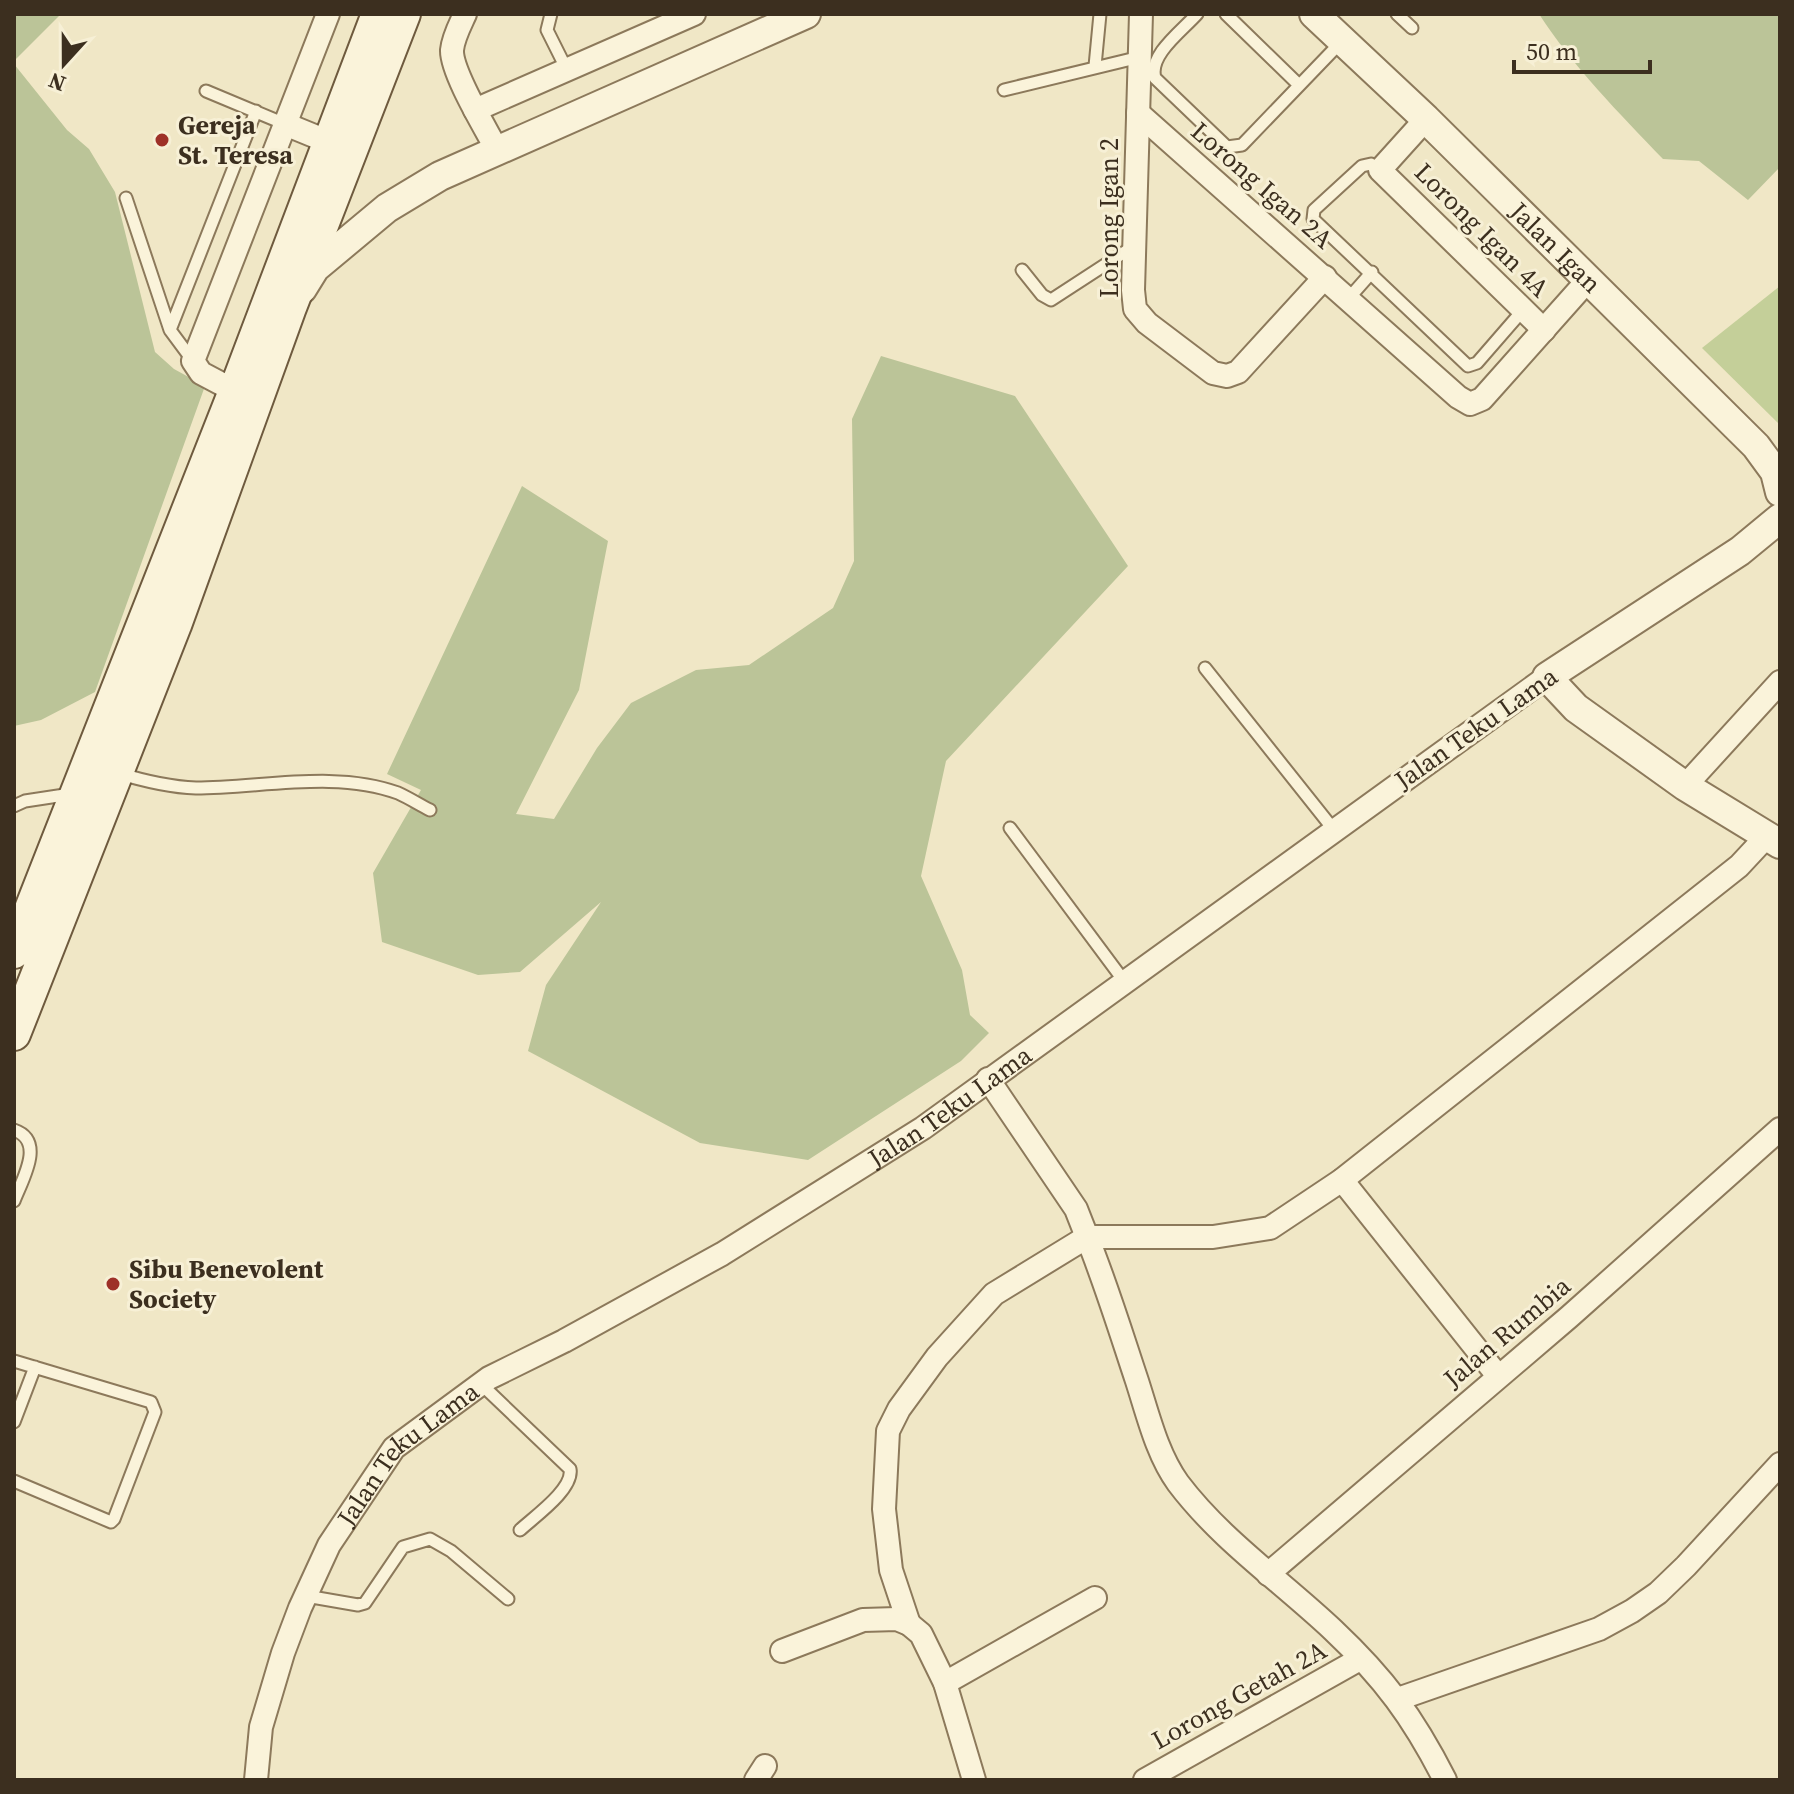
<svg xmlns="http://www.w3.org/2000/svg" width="1794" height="1794" font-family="'Source Serif 4',serif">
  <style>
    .green { fill: #c4cf99 }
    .cemetery { fill: #bbc498 }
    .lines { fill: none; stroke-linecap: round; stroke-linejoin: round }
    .service-casing { stroke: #8c795b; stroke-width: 15 }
    .minor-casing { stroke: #8c795b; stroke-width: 26 }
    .tertiary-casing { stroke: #8c795b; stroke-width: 32 }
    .secondary-casing { stroke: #6e5a3e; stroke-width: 36 }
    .service { stroke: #faf3da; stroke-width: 11 }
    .minor { stroke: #faf3da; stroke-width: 22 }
    .tertiary { stroke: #faf3da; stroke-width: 28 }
    .secondary { stroke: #faf3da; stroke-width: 32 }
    .poi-dot { fill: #9e3128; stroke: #f7f0d6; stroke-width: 3 }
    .labels { text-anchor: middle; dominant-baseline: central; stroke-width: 6; stroke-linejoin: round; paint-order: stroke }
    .poi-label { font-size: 26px; font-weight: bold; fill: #3c2f1f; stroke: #f7f0d6; text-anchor: start }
    .street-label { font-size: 26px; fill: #3c2f1f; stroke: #f7f0d6 }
  </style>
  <rect width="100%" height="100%" fill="#f0e7c6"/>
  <path class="green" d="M1780 286V425L1702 348Z"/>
  <path class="cemetery" d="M14 14H61L14 61Z
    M1539 14H1780V167L1748 200 1699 161 1663 159C1619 113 1574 68 1539 14Z
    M14 64 67 130 89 149 115 192 155 352 174 369 205 386 95 692 41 720 14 726Z
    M881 356 1015 396 1128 566 946 761 921 876 962 970 970 1015 989 1033 961 1061 808 1160 700 1143 528 1051 546 985 601 902 520 972 478 975 382 942 373 873 421 790 387 774 522 486 608 541 579 690 516 814 554 819 597 748 631 703 696 670 749 665 833 608 854 561 852 419Z"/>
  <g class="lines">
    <g class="service-casing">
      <path id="service" d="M551 14 547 30 567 70
        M1197 14C1183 30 1148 55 1155 78L1227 147 1242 145 1342 41
        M1226 14 1299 85
        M1397 14 1412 28
        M1095 66 1100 14
        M1004 90 1140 57
        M206 91 285 124
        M1380 170 1371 164 1362 166 1314 210 1313 219 1468 366 1477 363 1523 310
        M126 198 170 330 256 111
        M1022 270 1042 295 1051 300 1134 246
        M1349 298 1372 272
        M170 330 193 361
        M1205 668 1334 830
        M118 773C144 781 169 787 196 788 260 788 336 770 398 793 409 798 420 805 430 810
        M14 806 25 801 71 794
        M1010 828 1124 981
        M14 1130C46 1141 22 1180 14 1201
        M14 1361 151 1402 155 1412 114 1519 111 1522 14 1481
        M481 1384 570 1469C574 1489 534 1517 520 1530
        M14 1422 35 1367
        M306 1596 358 1605 365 1603 403 1547 430 1539 451 1551 508 1599"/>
    </g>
    <g class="minor-casing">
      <g id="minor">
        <path d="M465 14C460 25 453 38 452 50 451 72 486 129 497 150"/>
        <path d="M1141 14 1133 290 1135 309 1147 323 1213 373 1227 376 1238 372 1325 277"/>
        <path d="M475 110 694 14"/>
        <path d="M1138 113 1458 397 1470 404 1482 399 1588 280"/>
        <path d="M1426 119 1380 170 1544 330"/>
        <path d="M285 124 329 142"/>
        <path d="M235 391 201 373 193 361 328 14"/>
        <path d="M1685 786 1780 682"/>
        <path d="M988 1079 1076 1209 1087 1237H1213L1270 1228 1342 1180 1739 866 1766 837"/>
        <path d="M1342 1180 1498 1376"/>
        <path d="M1268 1574 1569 1317 1780 1129"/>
        <path d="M909 1624 891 1570 884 1509 888 1431 899 1409 937 1357 994 1294 1087 1237C1106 1284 1121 1333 1137 1381 1148 1415 1157 1454 1178 1483 1221 1540 1281 1581 1333 1630 1384 1678 1413 1717 1445 1780"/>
        <path d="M782 1651 863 1620 897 1619 909 1624 921 1634 945 1683 974 1780"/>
        <path d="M945 1683 1095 1598"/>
        <path d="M1398 1699 1599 1629 1632 1611 1658 1593 1686 1566 1780 1464"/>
        <path id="s1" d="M256 1780 261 1727 283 1653 300 1608 329 1545 394 1448 489 1378 564 1341 722 1254 923 1128 1547 677"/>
        <path d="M756 1780 765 1766"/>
        <path d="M1145 1780 1360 1659"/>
      </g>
    </g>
    <g class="tertiary-casing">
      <g id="tertiary">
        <path id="s2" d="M1314 14 1426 119 1756 446 1775 472 1780 492"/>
        <path d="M302 289 315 268 387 208 440 176 806 14"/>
        <path d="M1780 518 1740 551 1547 677 1576 708 1685 786 1780 844"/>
      </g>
    </g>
    <g class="secondary-casing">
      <path id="secondary" d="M14 952 235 391 378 14
        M14 1034 175 625 289 310 404 14"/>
    </g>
    <use href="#service" class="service"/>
    <use href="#minor" class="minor"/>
    <use href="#tertiary" class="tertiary"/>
    <use href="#secondary" class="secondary"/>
  </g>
  <g class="poi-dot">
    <circle cx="162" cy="140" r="8"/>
    <circle cx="113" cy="1284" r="8"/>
  </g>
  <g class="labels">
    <g class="poi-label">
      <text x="178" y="125">Gereja<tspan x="178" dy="30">St. Teresa</tspan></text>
      <text x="129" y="1269">Sibu Benevolent<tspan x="129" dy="30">Society</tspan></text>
    </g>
    <g class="street-label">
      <text transform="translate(1262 185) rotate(41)">Lorong Igan 2A</text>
      <text transform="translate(1109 218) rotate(-90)">Lorong Igan 2</text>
      <text transform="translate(1482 230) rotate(45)">Lorong Igan 4A</text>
      <text stroke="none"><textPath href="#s2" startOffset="336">Jalan Igan</textPath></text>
      <text transform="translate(1476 728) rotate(-35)">Jalan Teku Lama</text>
      <text stroke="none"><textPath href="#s1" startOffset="1018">Jalan Teku Lama</textPath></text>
      <text transform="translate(1507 1332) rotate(-40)">Jalan Rumbia</text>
      <text stroke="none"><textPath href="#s1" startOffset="370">Jalan Teku Lama</textPath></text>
      <text transform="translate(1239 1695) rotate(-29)">Lorong Getah 2A</text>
    </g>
  </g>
  <rect width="1794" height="1794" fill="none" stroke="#3c2f1f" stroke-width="32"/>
  <g transform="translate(64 64) rotate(201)" stroke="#f7f0d6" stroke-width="6" paint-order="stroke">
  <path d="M0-6L14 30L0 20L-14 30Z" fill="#3c2f1f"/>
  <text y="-12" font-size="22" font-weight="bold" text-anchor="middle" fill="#3c2f1f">N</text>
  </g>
  <path d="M1514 60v12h136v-12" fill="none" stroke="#3c2f1f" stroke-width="4"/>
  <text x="1526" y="60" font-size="24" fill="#3c2f1f" stroke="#f7f0d6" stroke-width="6" paint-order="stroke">50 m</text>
</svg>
